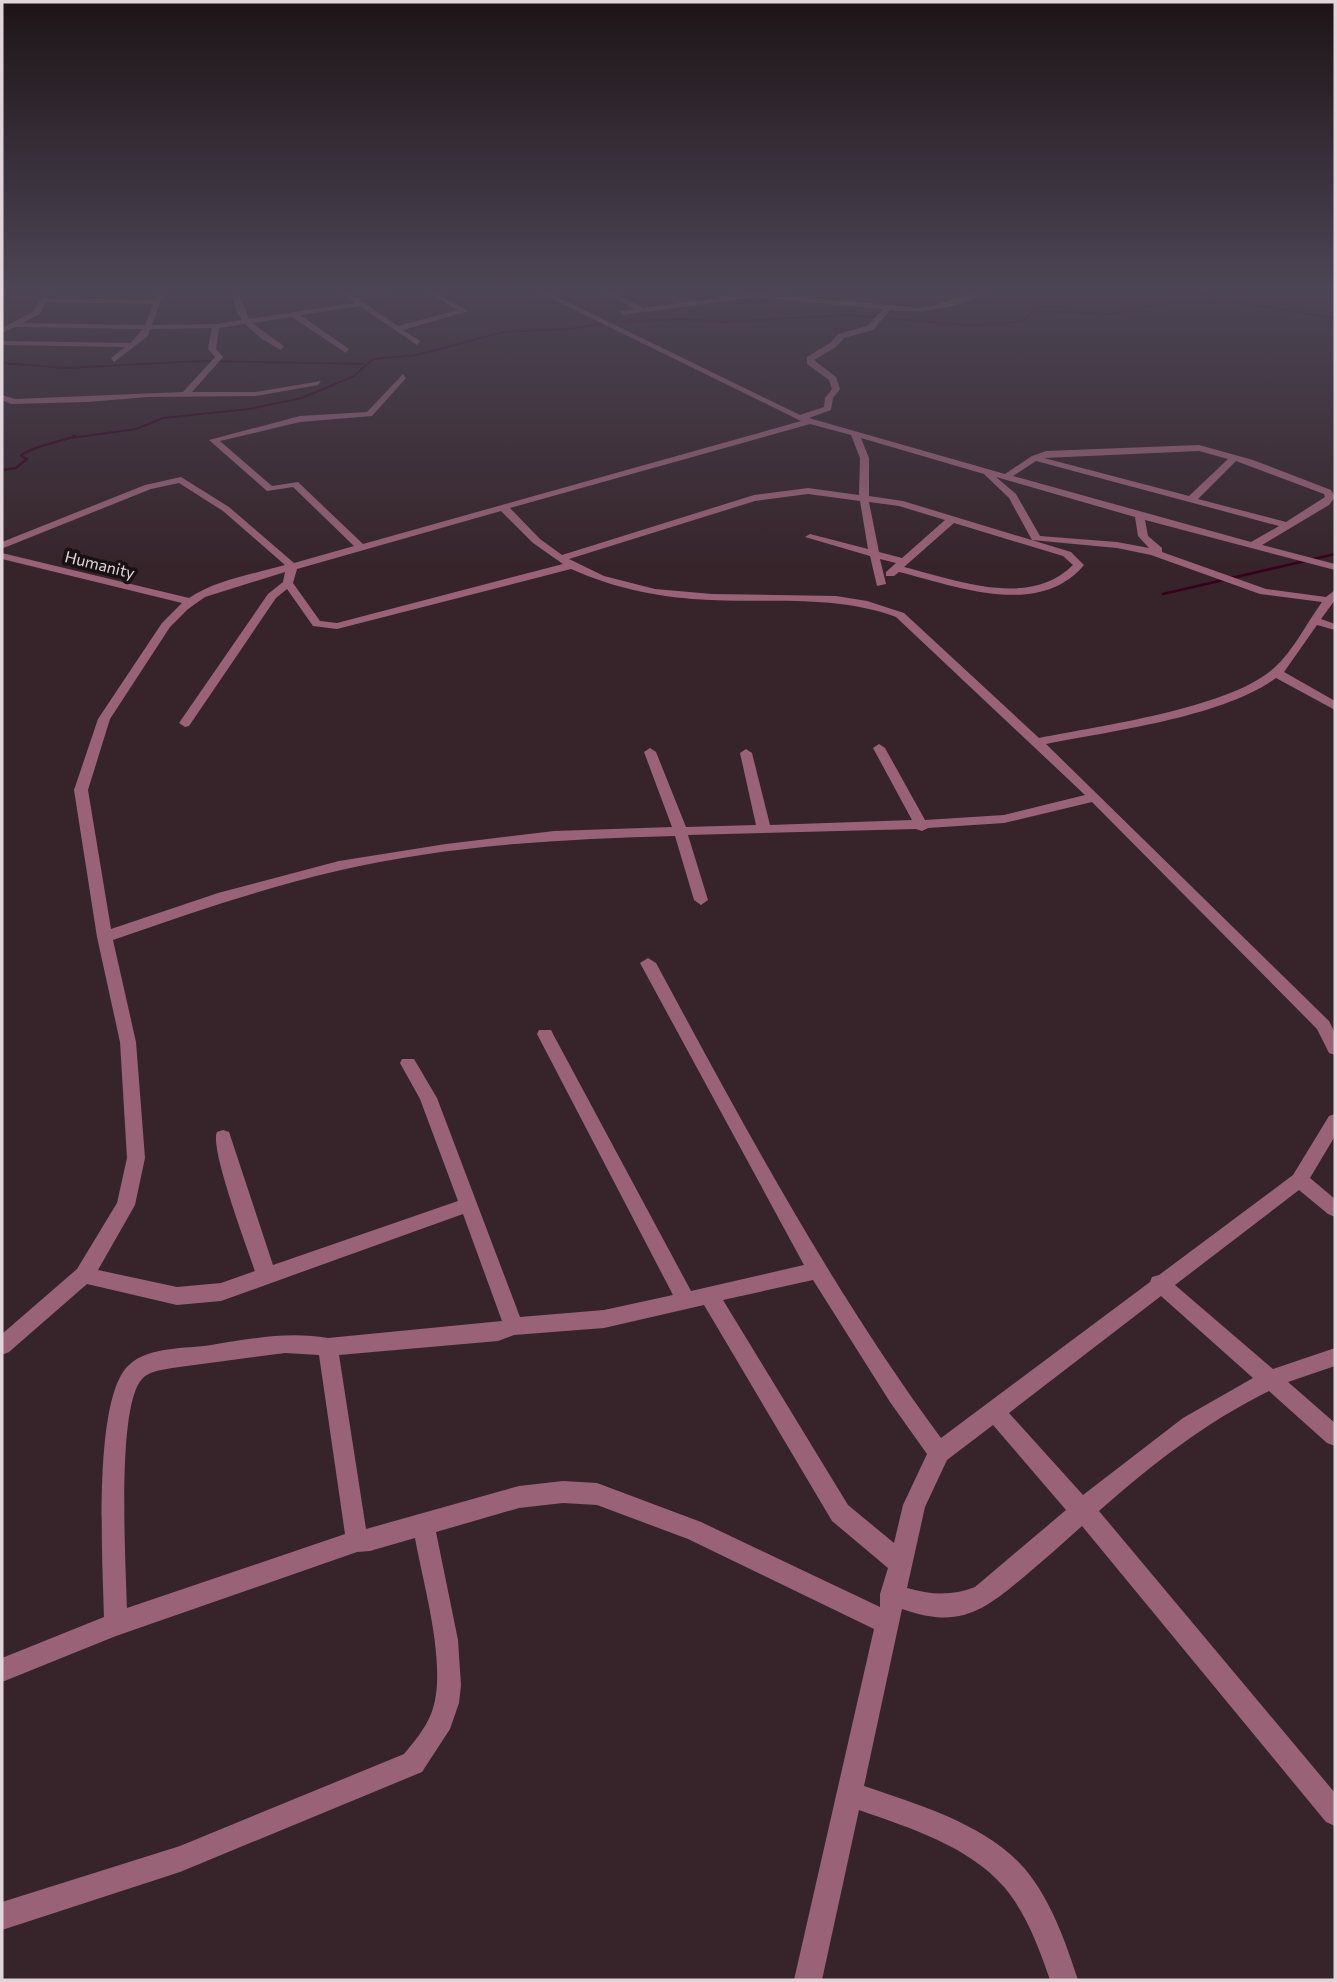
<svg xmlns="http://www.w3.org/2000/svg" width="1337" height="1982" font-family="Commissioner,sans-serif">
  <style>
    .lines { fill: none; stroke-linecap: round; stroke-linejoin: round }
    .stream-far1 { stroke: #37011c; stroke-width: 2 }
    .stream { stroke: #37011c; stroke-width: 2.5 }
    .minor { fill: #9a6276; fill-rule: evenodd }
    .labels { text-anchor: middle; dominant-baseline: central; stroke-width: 7; stroke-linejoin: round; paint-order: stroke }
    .far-street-label { font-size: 16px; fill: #e2d5d9; stroke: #181012 }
  </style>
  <rect width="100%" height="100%" fill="#36242a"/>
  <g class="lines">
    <path class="stream-far1" d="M1188 291 1221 299
      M1233 302 1335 318
      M619 322 682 319 722 322 848 315 970 325 1015 322 1024 320 1033 311 1112 314 1174 302 1235 303
      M2 363 66 368 203 361 363 364
      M71 438 136 429 163 418 249 409 302 398 354 376 373 359 417 355 503 332 569 329 599 324"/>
    <path class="stream" d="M2 470 16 468 27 459 21 456C27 448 63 441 75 436
      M1163 594 1335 554"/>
    <path class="minor" d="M45 291 51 292 48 298 155 300 162 291H169L160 302 152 325 216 324 242 320 236 310 231 291H238L249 319 355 303 340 291H348L356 297 399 291 360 300 398 326 458 310 425 291H434L468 311 403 330 420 341 417 345 360 306 300 315 349 349 346 353 292 317 252 323 284 346 281 350 262 339 245 324 219 328 216 349 223 357 192 392H256L321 381 318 385 256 396 148 397 88 402 11 404 2 400V395L15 399 183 392 215 357 208 349 212 328 150 329 148 336 114 362 111 358 125 347 2 345V341L130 343 143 329 15 327 2 333V328L34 311ZM46 302 153 304 145 325 22 323 40 314Z
      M536 291H545L800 415 824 407 825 398 832 389 829 380 807 364V357L830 343 838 334 867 326 883 309 755 297 623 315 620 311 635 309 601 291H610L644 308 744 294 737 291 920 308C944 305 966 291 989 291 957 309 926 313 890 310L873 330 844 338 836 347 814 360 836 377 840 389 833 398 831 410 809 418 1005 474 1032 456 1046 451 1199 445 1253 460 1331 490 1335 497 1329 505 1262 545 1335 564V570L1145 520 1148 536 1162 548V552L1266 589 1326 597 1335 590V600L1321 619 1335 624V630L1317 625 1284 672 1335 701V710L1276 678C1223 717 1112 731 1046 744L1329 1021 1335 1033V1055L1329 1053 1317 1029 1092 802 1004 823 928 828 922 831 916 829 688 835 708 900 701 905 694 900 675 836C562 839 447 845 337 871 260 889 187 914 113 940L136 1042 145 1158 135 1205 98 1270 177 1287 221 1283 255 1271C248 1250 209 1147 217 1132L223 1130 229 1132 273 1265 458 1201 420 1099 400 1063 402 1059H414L437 1098 520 1317 604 1310 673 1295 537 1034 539 1030H551L553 1034 691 1291 804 1265 640 963 648 958 656 963C744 1126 831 1289 941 1438L1150 1282 1152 1277 1159 1275 1293 1175 1329 1116 1335 1114V1136L1310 1178 1335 1199V1217L1328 1214 1299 1190 1175 1285 1273 1369 1335 1348V1366L1288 1382 1335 1423V1446L1327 1443 1269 1391C1206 1422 1151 1465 1099 1511L1335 1793V1826L1326 1822 1082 1526C1063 1543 1044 1560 1025 1576 982 1612 959 1629 902 1609L864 1786C919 1805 986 1824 1025 1869 1051 1900 1066 1943 1078 1980H1050C1039 1948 1027 1915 1005 1888 969 1846 910 1828 859 1810L822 1980H794L874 1629 688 1539 597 1505 563 1503 519 1508 436 1532 458 1640 461 1685 459 1703 450 1729 422 1772 180 1872 2 1930V1902L180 1846 404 1754C414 1742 425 1729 431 1714 449 1670 423 1584 415 1538L370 1551 357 1552 116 1636 2 1682V1658L104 1617C103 1566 92 1398 129 1365 149 1346 186 1349 211 1345 250 1339 288 1331 328 1338L502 1321 463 1214 221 1301 177 1305 87 1284 9 1352 2 1355V1334L77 1269 117 1203 127 1158 120 1042 97 937 74 790 98 719 162 623 182 603 2 559V553L189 598C216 580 254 574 285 565L223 511 179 483 151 489 6 547 2 548V542L145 485 181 477 229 507 294 563 354 546 293 487 267 491 209 440 300 416 367 412 403 374 406 378 372 416 300 422 220 441 272 486 298 482 363 544 801 421ZM810 424 851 435 860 458 859 495 808 488 754 495 562 555 540 539 510 508ZM861 438 984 474 1009 498 1032 540 1117 548 1151 555 1260 594 1322 602C1306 624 1294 650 1274 668 1231 708 1099 726 1039 738L904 613 867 601 836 596 712 594 655 589 604 576 569 559 755 501 808 494 860 501 868 549 810 534 805 537 870 556 877 586 886 584 880 559 896 563 886 572V576H894L899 572C956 586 1039 619 1084 565L1071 552 903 501 869 496V458ZM1199 451 1228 459 1189 496 1044 458ZM1036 461 1279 526 1251 542 1013 476ZM1236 461 1324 494 1325 497 1286 522 1198 499ZM996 477 1135 517 1138 536 1149 548 1117 542 1040 536 1016 494ZM869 502 899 506 945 520 902 558 879 552ZM501 511 533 543 563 564 337 623 320 621 293 583 297 569ZM954 523 1063 556 1073 565C1029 609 957 580 904 567ZM571 569C616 589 661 598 711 600 774 603 836 595 896 617L1085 795 1004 815 925 820 885 748 879 744 873 748 912 820 770 825 752 753 746 749 740 753 756 825 686 827 656 752 650 748 644 752 672 827 554 831 446 844 339 861 218 893 111 929 88 790 110 719 170 627 188 609 205 597 285 572 283 582 268 594 179 723 185 727 189 726 276 598 287 589 313 626 337 629ZM813 1280 890 1402 927 1454 903 1505 894 1543 848 1505 723 1300ZM1161 1296 1253 1378 1183 1418 1083 1495 1009 1413ZM704 1305 832 1521 888 1568 880 1594V1607L701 1522 597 1483 563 1481 519 1486 366 1529 339 1355 498 1341 514 1335 604 1328ZM285 1353 319 1355 345 1534 127 1608C126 1566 116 1407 142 1379 149 1371 162 1370 172 1368ZM993 1425 1066 1510 975 1587C952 1596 931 1595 907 1588L925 1507 947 1460Z"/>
  </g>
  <linearGradient id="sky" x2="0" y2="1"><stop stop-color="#1e1417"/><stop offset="0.51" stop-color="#4c4555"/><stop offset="1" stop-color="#4c4555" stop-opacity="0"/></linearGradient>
  <rect width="1337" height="569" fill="url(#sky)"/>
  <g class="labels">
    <g class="far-street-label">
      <text transform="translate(100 564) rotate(14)">Humanity</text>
    </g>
  </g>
  <rect width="1337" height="1982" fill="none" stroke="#e2d5d9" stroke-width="7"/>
</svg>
